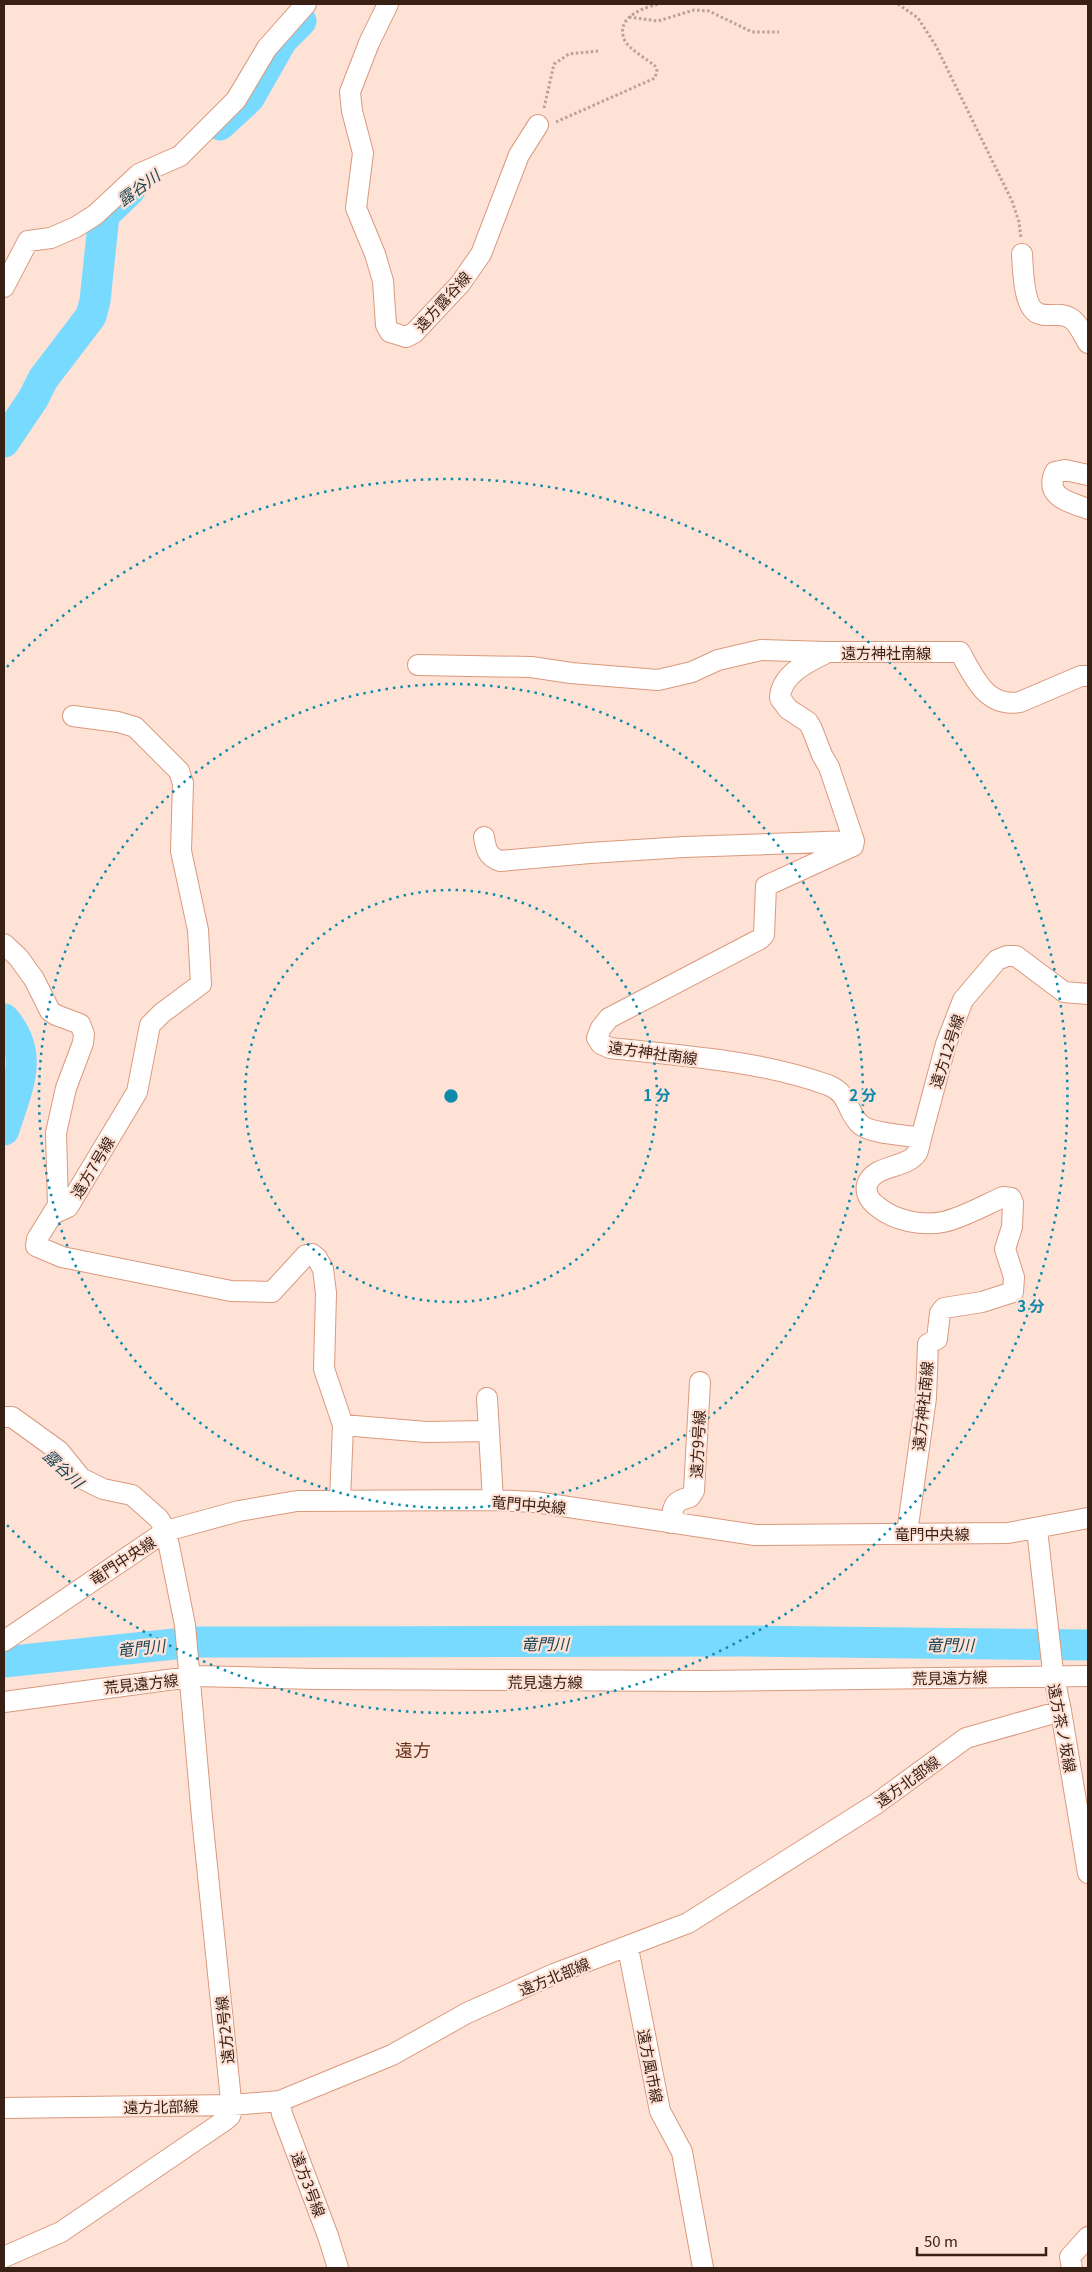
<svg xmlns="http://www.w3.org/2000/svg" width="1092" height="2272" font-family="Georgia,'Noto Sans JP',serif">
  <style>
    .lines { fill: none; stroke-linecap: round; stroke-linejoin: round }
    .river { stroke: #78dafe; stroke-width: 31 }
    .street-casing { stroke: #da997d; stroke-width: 22 }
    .path { stroke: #bca195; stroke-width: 3; stroke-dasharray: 2.5 2.5; stroke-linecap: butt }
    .street { stroke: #fff; stroke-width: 20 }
    .ring { fill: none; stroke: #0c89ab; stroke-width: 2.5; stroke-dasharray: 2.5 5 }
    .labels { text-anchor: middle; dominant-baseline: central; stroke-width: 4.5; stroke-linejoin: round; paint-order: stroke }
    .street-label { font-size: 15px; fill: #392015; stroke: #fee2d6 }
    .water-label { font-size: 16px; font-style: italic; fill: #1c4757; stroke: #fee2d6 }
    .quarter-label { font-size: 18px; fill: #683117; stroke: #fee2d6 }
    .centre { fill: #0c89ab; stroke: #fee2d6; stroke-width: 2.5 }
    .ring-label { font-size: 15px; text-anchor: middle; font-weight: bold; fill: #0c89ab; stroke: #fee2d6; stroke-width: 4.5; stroke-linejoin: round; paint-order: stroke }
  </style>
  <rect width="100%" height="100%" fill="#fee2d6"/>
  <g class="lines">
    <path class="river" d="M220 125 249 98 282 40 301 21
      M4 442 33 399 43 379 91 316 95 301 104 215 130 190
      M4 1019C36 1056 16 1089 4 1130
      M4 1662 193 1642 745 1641 1088 1645"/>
    <g class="street-casing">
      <path id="street" d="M388 4 369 43 350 92 352 111 363 153 356 208 375 254 383 281 386 325 390 332 406 337 414 333 460 284 481 254 519 155 538 125
        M1022 254C1023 268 1023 310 1040 314 1049 317 1062 312 1070 318 1078 322 1083 335 1088 343
        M4 287 28 241 51 238 76 227 95 215 139 174 180 156 236 100 267 48 306 4
        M1088 475 1065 470 1055 472C1044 498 1070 502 1088 509
        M418 665 531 667 571 673 658 680 692 672 718 660 761 650 826 652
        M484 837C486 849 487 856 500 861L590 853 684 847 852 841
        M4 944 18 957 34 979 50 1011 56 1015 80 1024 84 1034 83 1043 66 1088 56 1133 58 1205 37 1239 36 1246 62 1257 231 1291 272 1292 306 1255 312 1254 317 1258 323 1269 326 1293 324 1369 343 1425 340 1501
        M921 1138 946 1044 963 1000 997 960 1007 956H1016L1064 992 1088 994
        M53 1214 68 1207 137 1092 150 1025 162 1013 201 984 198 930 181 851 183 783 179 771 135 727 118 722 73 716
        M487 1398 493 1500
        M4 1417H12L59 1451 81 1478 103 1489 132 1495 159 1519 166 1531 185 1625 202 1817 232 2110 230 2116 224 2121 61 2232 4 2257
        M343 1425 426 1432 488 1431
        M671 1523C674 1505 672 1502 690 1497L694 1491 700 1382
        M1037 1529 1053 1672 1061 1711 1088 1873
        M907 1533 926 1398 928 1344 937 1339 940 1313 944 1308 982 1302 1013 1292 1014 1277 1005 1249 1012 1227 1013 1203 1011 1198 1003 1197C985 1205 962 1218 943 1222 922 1226 895 1221 878 1207 871 1202 865 1194 867 1185 873 1164 907 1169 917 1153 919 1149 920 1142 921 1138 907 1135 872 1134 861 1125 846 1113 851 1094 828 1085 758 1060 683 1056 610 1048L601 1044 597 1038 601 1028 609 1018 760 939 764 935 766 886 853 846 854 841 829 767 822 755 812 729 808 722 788 709 780 698C781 674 808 662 828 652H960C974 677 986 708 1020 702L1081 676H1088
        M4 1641 166 1531 239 1511 297 1501 493 1500 535 1502 755 1535 1008 1533 1088 1518
        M4 1702 197 1676 315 1679 703 1681 1088 1676
        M628 1948 660 2111 682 2152 703 2268
        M280 2101 282 2114 328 2236 338 2268
        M4 2108 232 2105 280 2101 392 2055 467 2013 554 1974 688 1923 876 1804 966 1738 1061 1711
        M1072 2268 1070 2257 1088 2237"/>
    </g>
    <path class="path" d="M898 4 918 18 936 46 1012 201 1019 222 1021 238
      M629 17 658 21 694 10 709 11 752 32H779
      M544 108 554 64 569 54 598 51
      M556 122 655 78 657 71 655 66C647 59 630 50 625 41 614 18 642 8 659 4"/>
    <use href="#street" class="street"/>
  </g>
  <g class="ring">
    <circle cx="451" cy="1096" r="206"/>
    <circle cx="451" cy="1096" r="412"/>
    <path d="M7 667A617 617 0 1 1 7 1525"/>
  </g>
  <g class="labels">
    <g class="street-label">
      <text transform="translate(442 301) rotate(-48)">遠方露谷線</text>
      <text x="886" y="652">遠方神社南線</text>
      <text transform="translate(946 1051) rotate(-72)">遠方12号線</text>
      <text transform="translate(653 1052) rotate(8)">遠方神社南線</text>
      <text transform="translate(92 1167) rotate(-59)">遠方7号線</text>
      <text transform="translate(922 1406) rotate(-84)">遠方神社南線</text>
      <text transform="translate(697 1444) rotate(-87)">遠方9号線</text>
      <text transform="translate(529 1504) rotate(5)">竜門中央線</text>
      <text x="932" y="1533">竜門中央線</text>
      <text transform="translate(122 1560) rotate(-33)">竜門中央線</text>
      <text transform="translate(950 1677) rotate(-1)">荒見遠方線</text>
      <text x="545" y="1681">荒見遠方線</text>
      <text transform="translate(141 1683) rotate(-6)">荒見遠方線</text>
      <text transform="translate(1063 1728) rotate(79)">遠方茶ノ坂線</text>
      <text transform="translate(907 1781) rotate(-36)">遠方北部線</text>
      <text transform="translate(554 1976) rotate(-22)">遠方北部線</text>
      <text transform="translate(224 2030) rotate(-96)">遠方2号線</text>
      <text transform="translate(651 2066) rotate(79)">遠方風市線</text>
      <text transform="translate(161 2106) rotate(-1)">遠方北部線</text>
      <text transform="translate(309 2184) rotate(69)">遠方3号線</text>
    </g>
    <g class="water-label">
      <text transform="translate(138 187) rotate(-36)">露谷川</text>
      <text transform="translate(64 1468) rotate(43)">露谷川</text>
      <text x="545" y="1643">竜門川</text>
      <text x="950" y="1644">竜門川</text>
      <text transform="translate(141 1647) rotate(-6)">竜門川</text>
    </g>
    <g class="quarter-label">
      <text x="413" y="1749">遠方</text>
    </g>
  </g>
  <circle cx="451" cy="1096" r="8" class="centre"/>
  <g class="ring-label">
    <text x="657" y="1101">1 分</text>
    <text x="863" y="1101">2 分</text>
    <text x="1031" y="1312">3 分</text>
  </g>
  <rect width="1092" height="2272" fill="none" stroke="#392015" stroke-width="10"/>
  <path d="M917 2247v8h129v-8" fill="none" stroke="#392015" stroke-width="2.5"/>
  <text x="924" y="2247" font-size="15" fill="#392015" stroke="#fee2d6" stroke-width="4" paint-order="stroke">50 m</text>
</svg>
